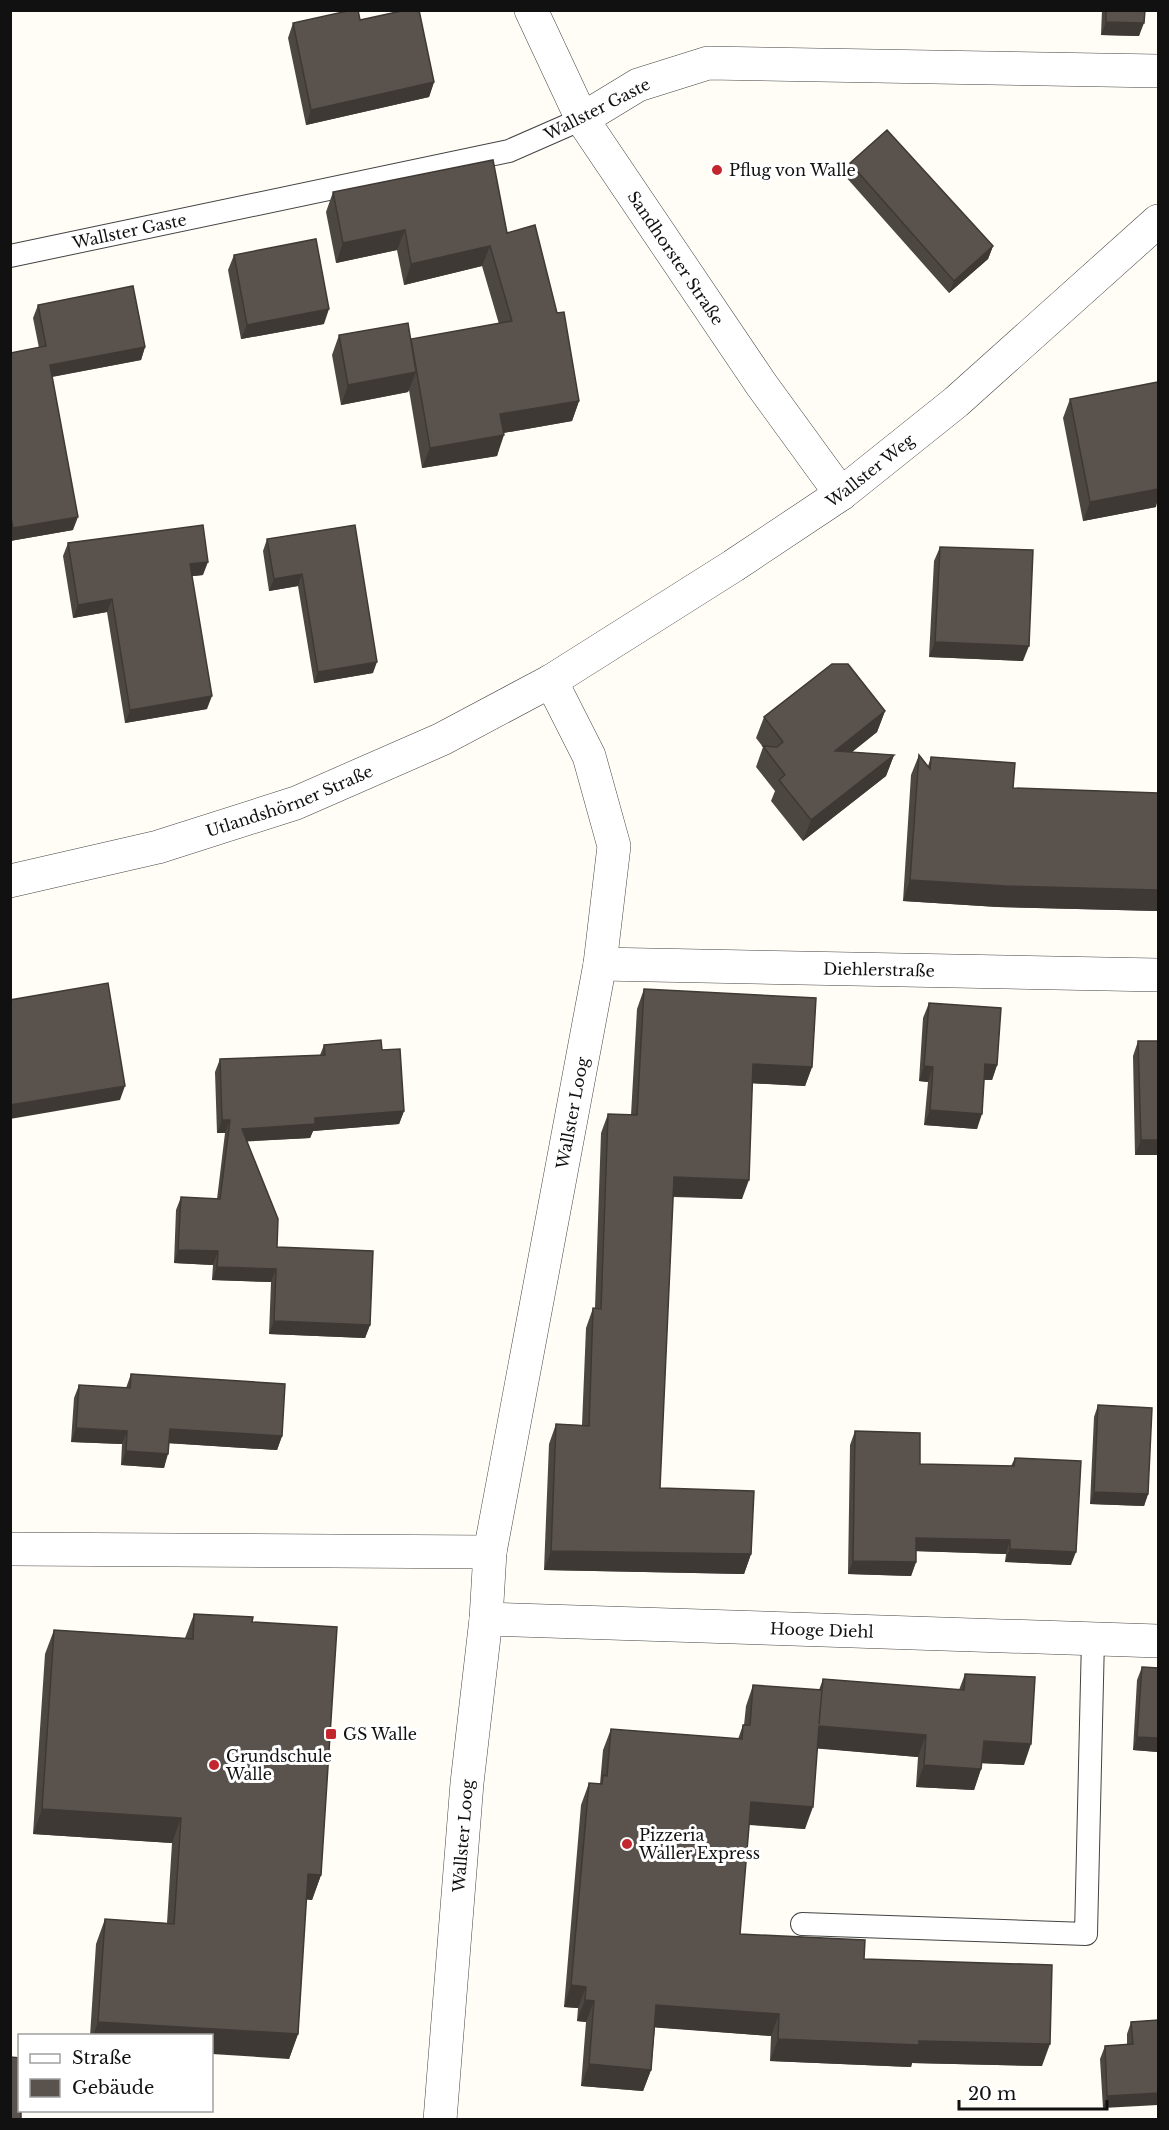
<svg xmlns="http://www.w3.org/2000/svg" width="1169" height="2130" font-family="'Libre Baskerville',serif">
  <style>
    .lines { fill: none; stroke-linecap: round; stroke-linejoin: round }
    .service-casing { stroke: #444; stroke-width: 24 }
    .minor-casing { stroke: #444; stroke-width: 34 }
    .tertiary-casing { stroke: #444; stroke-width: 34 }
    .service { stroke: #fff; stroke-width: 22 }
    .minor { stroke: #fff; stroke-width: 33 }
    .tertiary { stroke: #fff; stroke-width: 33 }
    .wall { fill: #4d4742 }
    .shaded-wall { fill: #3f3936 }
    .building { fill: #5a524d; stroke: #3f3936; stroke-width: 1.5 }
    .poi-dot { fill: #c4262e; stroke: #fff; stroke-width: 2 }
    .labels { text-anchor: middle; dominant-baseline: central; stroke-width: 6; stroke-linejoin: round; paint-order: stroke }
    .street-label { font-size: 16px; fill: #111; stroke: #fff }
    .poi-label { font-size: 16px; fill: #111; stroke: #fff; text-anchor: start }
  </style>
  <rect width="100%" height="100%" fill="#fffdf5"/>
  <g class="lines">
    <g class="service-casing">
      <g id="service">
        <path id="s1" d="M10 256 509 151 582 119"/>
        <path d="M802 1924 1086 1934 1093 1639"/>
      </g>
    </g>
    <g class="minor-casing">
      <g id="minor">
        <path id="s2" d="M531 10 582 119 761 384 841 494"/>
        <path d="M582 119 638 85 708 63 1158 71"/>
        <path id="s3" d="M600 964 1158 975"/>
        <path d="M10 1549 490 1552"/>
        <path id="s4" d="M486 1619 1158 1641"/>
        <path id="s5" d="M440 2120 467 1783 486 1619 490 1552 600 964 614 846 589 756 551 681"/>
      </g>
    </g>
    <g class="tertiary-casing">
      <g id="tertiary">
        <path id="s6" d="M10 881 158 847 296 803 442 739 551 681 733 566 841 494 956 402 1158 221"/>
      </g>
    </g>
    <use href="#service" class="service"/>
    <use href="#minor" class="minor"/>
    <use href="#tertiary" class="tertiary"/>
  </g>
  <path class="wall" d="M1102 10H1145L1139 36 1101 35Z
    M360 20 434 82 429 97 306 125 288 38 293 23Z
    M850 163 993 246 988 259 949 293 845 176Z
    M333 192 507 233 579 401 572 421 503 433 497 456 422 468 409 390 408 392 341 405 332 355 339 335 411 340 499 324 482 266 404 285 397 250 336 263 326 212Z
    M234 255 324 324 241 339 228 270Z
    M38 305 145 347 141 360 52 377 73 530 10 541V353L39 348 33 318Z
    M1070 399 1156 507 1083 521 1063 418Z
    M355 525 373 673 314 683 298 586 269 591 263 551 267 539Z
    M68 543 203 575 192 576 207 709 125 723 107 612 73 618 63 556Z
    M940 547 1023 661 929 657 934 561Z
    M885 711 877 732 852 752 894 755 886 776 803 841 771 801 775 791 756 767 763 747 756 738 764 717Z
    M919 755 928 766 931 757 1013 788 1158 793V911L998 907 903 901 911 775Z
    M644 989 812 1067 805 1086 752 1083 742 1199 673 1197 660 1488 751 1554 744 1574 544 1570 549 1444 556 1424 582 1425 586 1328 593 1308H595L601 1133 608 1114 631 1115 637 1009Z
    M929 1003 997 1065 992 1080H984L977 1129 924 1125 928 1082 919 1081 923 1018Z
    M1138 1041 1158 1155H1135L1133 1056Z
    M324 1045 382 1050 404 1111 399 1124 313 1131 310 1138 247 1141 277 1247 370 1325 365 1338 269 1334 271 1282 212 1280 213 1265 174 1263 176 1210 181 1197 217 1199 225 1133H217L215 1072 220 1059 320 1055Z
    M131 1374 282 1436 277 1450 169 1443 164 1468 121 1465 122 1444 71 1442 74 1398 79 1385 126 1388Z
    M1098 1405 1148 1494 1144 1506 1090 1504 1094 1417Z
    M855 1431 920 1464 1011 1466 1015 1458 1071 1565 1005 1562 1006 1554 916 1551V1562L911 1576 848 1574 850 1445Z
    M194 1614 252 1622 321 1875 312 1900 306 1899 298 2034 289 2059 212 2036H90L96 1944 105 1919 167 1923 172 1843 33 1834 45 1654 54 1630 185 1638Z
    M1142 1667 1158 1668V1752L1133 1750 1137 1680Z
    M965 1674 1024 1765 982 1763 981 1769 974 1790 916 1787 918 1757 817 1748 805 1829 749 1825 740 1934 864 1959 1042 2066 912 2063 911 2067 770 2061 771 2036 655 2027 651 2070 643 2091 581 2086 586 2022 577 2021 578 2008 564 2007 581 1805 589 1783 600 1784 603 1750 611 1729 738 1739 743 1725H744L746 1706 753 1685 819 1690 823 1679 959 1690Z
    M1158 2020 1103 2108 1100 2059 1105 2046 1127 2045V2034L1131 2022Z"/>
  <path class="shaded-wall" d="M1106 22 1144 23 1139 36 1101 35Z
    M434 82 429 97 306 125 311 110Z
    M405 230 397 250 336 263 343 243Z
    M490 246 482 266 404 285 411 264Z
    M993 246 988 259 949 293 954 281Z
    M329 309 324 324 241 339 247 325Z
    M145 347 141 360 45 378 50 365Z
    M416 372 408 392 341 405 348 385Z
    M579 401 572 421 492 435 500 414Z
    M504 435 497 456 422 468 430 448Z
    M1158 483V499L1156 507 1083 521 1090 502Z
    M78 517 73 530 10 541V535L13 528Z
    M208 562 203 575 185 577 190 564Z
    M302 574 298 586 269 591 274 579Z
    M112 599 107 612 73 618 78 605Z
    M935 642 1029 646 1023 661 929 657Z
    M377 662 373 673 314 683 318 672Z
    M212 696 207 709 125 723 130 710Z
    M885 711 877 732 827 772 835 751Z
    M894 755 886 776 803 841 811 820Z
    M910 880 1158 890V911L998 907 903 901Z
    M753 1064 812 1067 805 1086 746 1083Z
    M985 1064 997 1065 992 1080 979 1079Z
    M924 1066 933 1067 928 1082 919 1081Z
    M125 1086 120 1100 10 1119V1105Z
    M930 1110 982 1114 977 1129 924 1125Z
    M404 1111 399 1124 313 1131 310 1138 237 1142 242 1129 315 1118Z
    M222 1120H230L225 1133H217Z
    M1141 1140H1158V1155H1135Z
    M674 1177 749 1180 742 1199 667 1196Z
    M178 1250 218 1251 213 1265 174 1263Z
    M217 1267 276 1269 271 1282 212 1280Z
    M274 1321 370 1325 365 1338 269 1334Z
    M76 1428 127 1431 122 1444 71 1442Z
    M170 1429 282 1436 277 1450 165 1443Z
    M126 1451 168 1454 164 1468 121 1465Z
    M1094 1492 1148 1494 1144 1506 1090 1504Z
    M916 1538 1010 1540 1006 1554 911 1551Z
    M1010 1549 1076 1552 1071 1565 1005 1562Z
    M551 1551 751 1554 744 1574 544 1570Z
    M853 1561 916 1562 911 1576 848 1574Z
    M819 1726 926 1735 918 1757 811 1748Z
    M1137 1737 1158 1738V1752L1133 1750Z
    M984 1741 1031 1744 1024 1765 976 1763Z
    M924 1765 981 1769 974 1790 916 1787Z
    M751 1802 813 1807 805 1829 743 1824Z
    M42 1809 181 1818 172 1843 33 1834Z
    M308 1874 321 1875 312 1900 299 1899Z
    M571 1985 586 1987 578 2008 564 2007Z
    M585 2000 594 2001 586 2022 577 2021Z
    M656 2005 779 2014 771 2036 648 2027Z
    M98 2022 298 2034 289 2059 212 2054V2036H93Z
    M778 2039 919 2041 1050 2044 1042 2066 912 2063 911 2067 770 2061Z
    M589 2064 651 2070 643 2091 581 2086Z
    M1158 2093V2105L1103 2108 1107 2096Z"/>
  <path class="building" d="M352 10H358L360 20 406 10H419L434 82 311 110 293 23Z
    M1106 10H1145L1144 23 1106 22Z
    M887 130 993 246 954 281 850 163Z
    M493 160 507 233 535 225 557 313 564 312 579 401 500 414 504 435 430 448 411 339 512 321 490 246 411 264 405 230 343 243 333 192Z
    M316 239 329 309 247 325 234 255Z
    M133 286 145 347 50 365 78 517 13 528 10 513V353L46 346 38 305Z
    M408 323 416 372 348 385 339 335Z
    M1158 382V489L1090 502 1070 399Z
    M203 525 208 562 190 564 212 696 130 710 112 599 78 605 68 543Z
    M355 525 377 662 318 672 302 574 274 579 267 539Z
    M940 547 1033 550 1029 646 935 642Z
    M832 664H848L885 711 835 751 894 755 811 820 779 780 785 775 763 746 777 747 783 742 764 717Z
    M919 755 930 769 931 757 1015 763 1013 788 1158 793V890L1006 886 910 880Z
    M108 983 125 1086 10 1105V1000Z
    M644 989 816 998 812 1067 753 1064 749 1180 674 1177 660 1488 754 1491 751 1554 551 1551 556 1424 589 1426 593 1308 601 1309 608 1114 637 1115Z
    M929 1003 1001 1008 997 1065 985 1064 982 1114 930 1110 933 1067 924 1066Z
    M381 1040 382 1050 400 1049 404 1111 315 1118V1124L242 1129 278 1219 277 1247 373 1251 370 1325 274 1321 276 1269 217 1267 218 1251 178 1250 181 1197 220 1199 230 1120H222L220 1059 325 1055 324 1045Z
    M1138 1041H1158V1140H1141Z
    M131 1374 285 1384 282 1436 170 1429 168 1454 126 1451 127 1431 76 1428 79 1385 130 1388Z
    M1098 1405 1152 1408 1148 1494 1094 1492Z
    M855 1431 920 1433V1464L1014 1466 1015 1458 1081 1461 1076 1552 1010 1549V1540L916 1538V1562L853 1561Z
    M194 1614 253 1617 252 1622 337 1627 321 1875 308 1874 298 2034 98 2022 105 1919 174 1924 181 1818 42 1809 54 1630 193 1639Z
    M1142 1667 1158 1668V1738L1137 1737Z
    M965 1674 1035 1677 1031 1744 984 1741 981 1769 924 1765 926 1735 819 1726 813 1807 751 1802 740 1934 865 1940 864 1959 1052 1965 1050 2044 919 2041V2045L778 2039 779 2014 656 2005 651 2070 589 2064 594 2001 585 2000 586 1987 571 1985 589 1783 602 1784 603 1775 607 1776 611 1729 742 1739 743 1725H750L753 1685 822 1690 819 1724 823 1679 964 1690Z
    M1158 2020V2093L1107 2096 1105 2046 1133 2044 1131 2022Z
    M10 2057 20 2058V2110H21V2120H10Z"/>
  <g class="poi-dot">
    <circle cx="717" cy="170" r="6"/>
    <rect x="325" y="1728" width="12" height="12" rx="3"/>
    <circle cx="214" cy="1765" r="6"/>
    <circle cx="627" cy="1844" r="6"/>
  </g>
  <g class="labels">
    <g class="street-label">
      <text transform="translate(597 109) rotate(-27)">Wallster Gaste</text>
      <text stroke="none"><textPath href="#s1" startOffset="122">Wallster Gaste</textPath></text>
      <text stroke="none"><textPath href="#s2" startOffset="288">Sandhorster Straße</textPath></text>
      <text stroke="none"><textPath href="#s6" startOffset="962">Wallster Weg</textPath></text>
      <text stroke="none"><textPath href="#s6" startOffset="291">Utlandshörner Straße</textPath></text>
      <text stroke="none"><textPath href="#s3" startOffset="279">Diehlerstraße</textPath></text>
      <text stroke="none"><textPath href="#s5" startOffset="1017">Wallster Loog</textPath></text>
      <text stroke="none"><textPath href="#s4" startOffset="336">Hooge Diehl</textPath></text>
      <text stroke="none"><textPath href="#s5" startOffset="285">Wallster Loog</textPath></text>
    </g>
    <g class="poi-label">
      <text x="729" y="170">Pflug von Walle</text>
      <text x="343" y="1734">GS Walle</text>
      <text x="226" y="1756">Grundschule<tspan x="226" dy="18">Walle</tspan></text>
      <text x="639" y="1835">Pizzeria<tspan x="639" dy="18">Waller Express</tspan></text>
    </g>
  </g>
  <rect width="1169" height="2130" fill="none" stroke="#111111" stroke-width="24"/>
  <rect x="18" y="2034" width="195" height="78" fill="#ffffff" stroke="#a0a0a0" stroke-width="1.5"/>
  <rect x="30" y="2054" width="30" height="9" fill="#ffffff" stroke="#a0a0a0" stroke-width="1.5"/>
  <text x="72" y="2064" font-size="18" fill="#111111">Straße</text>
  <rect x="30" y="2079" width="30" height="18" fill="#5a524d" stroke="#a0a0a0" stroke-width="1.5"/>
  <text x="72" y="2094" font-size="18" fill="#111111">Gebäude</text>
  <path d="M959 2100v9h148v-9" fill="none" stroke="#111111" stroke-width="3"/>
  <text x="968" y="2100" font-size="18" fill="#111111" stroke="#ffffff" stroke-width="4.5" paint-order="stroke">20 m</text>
</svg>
